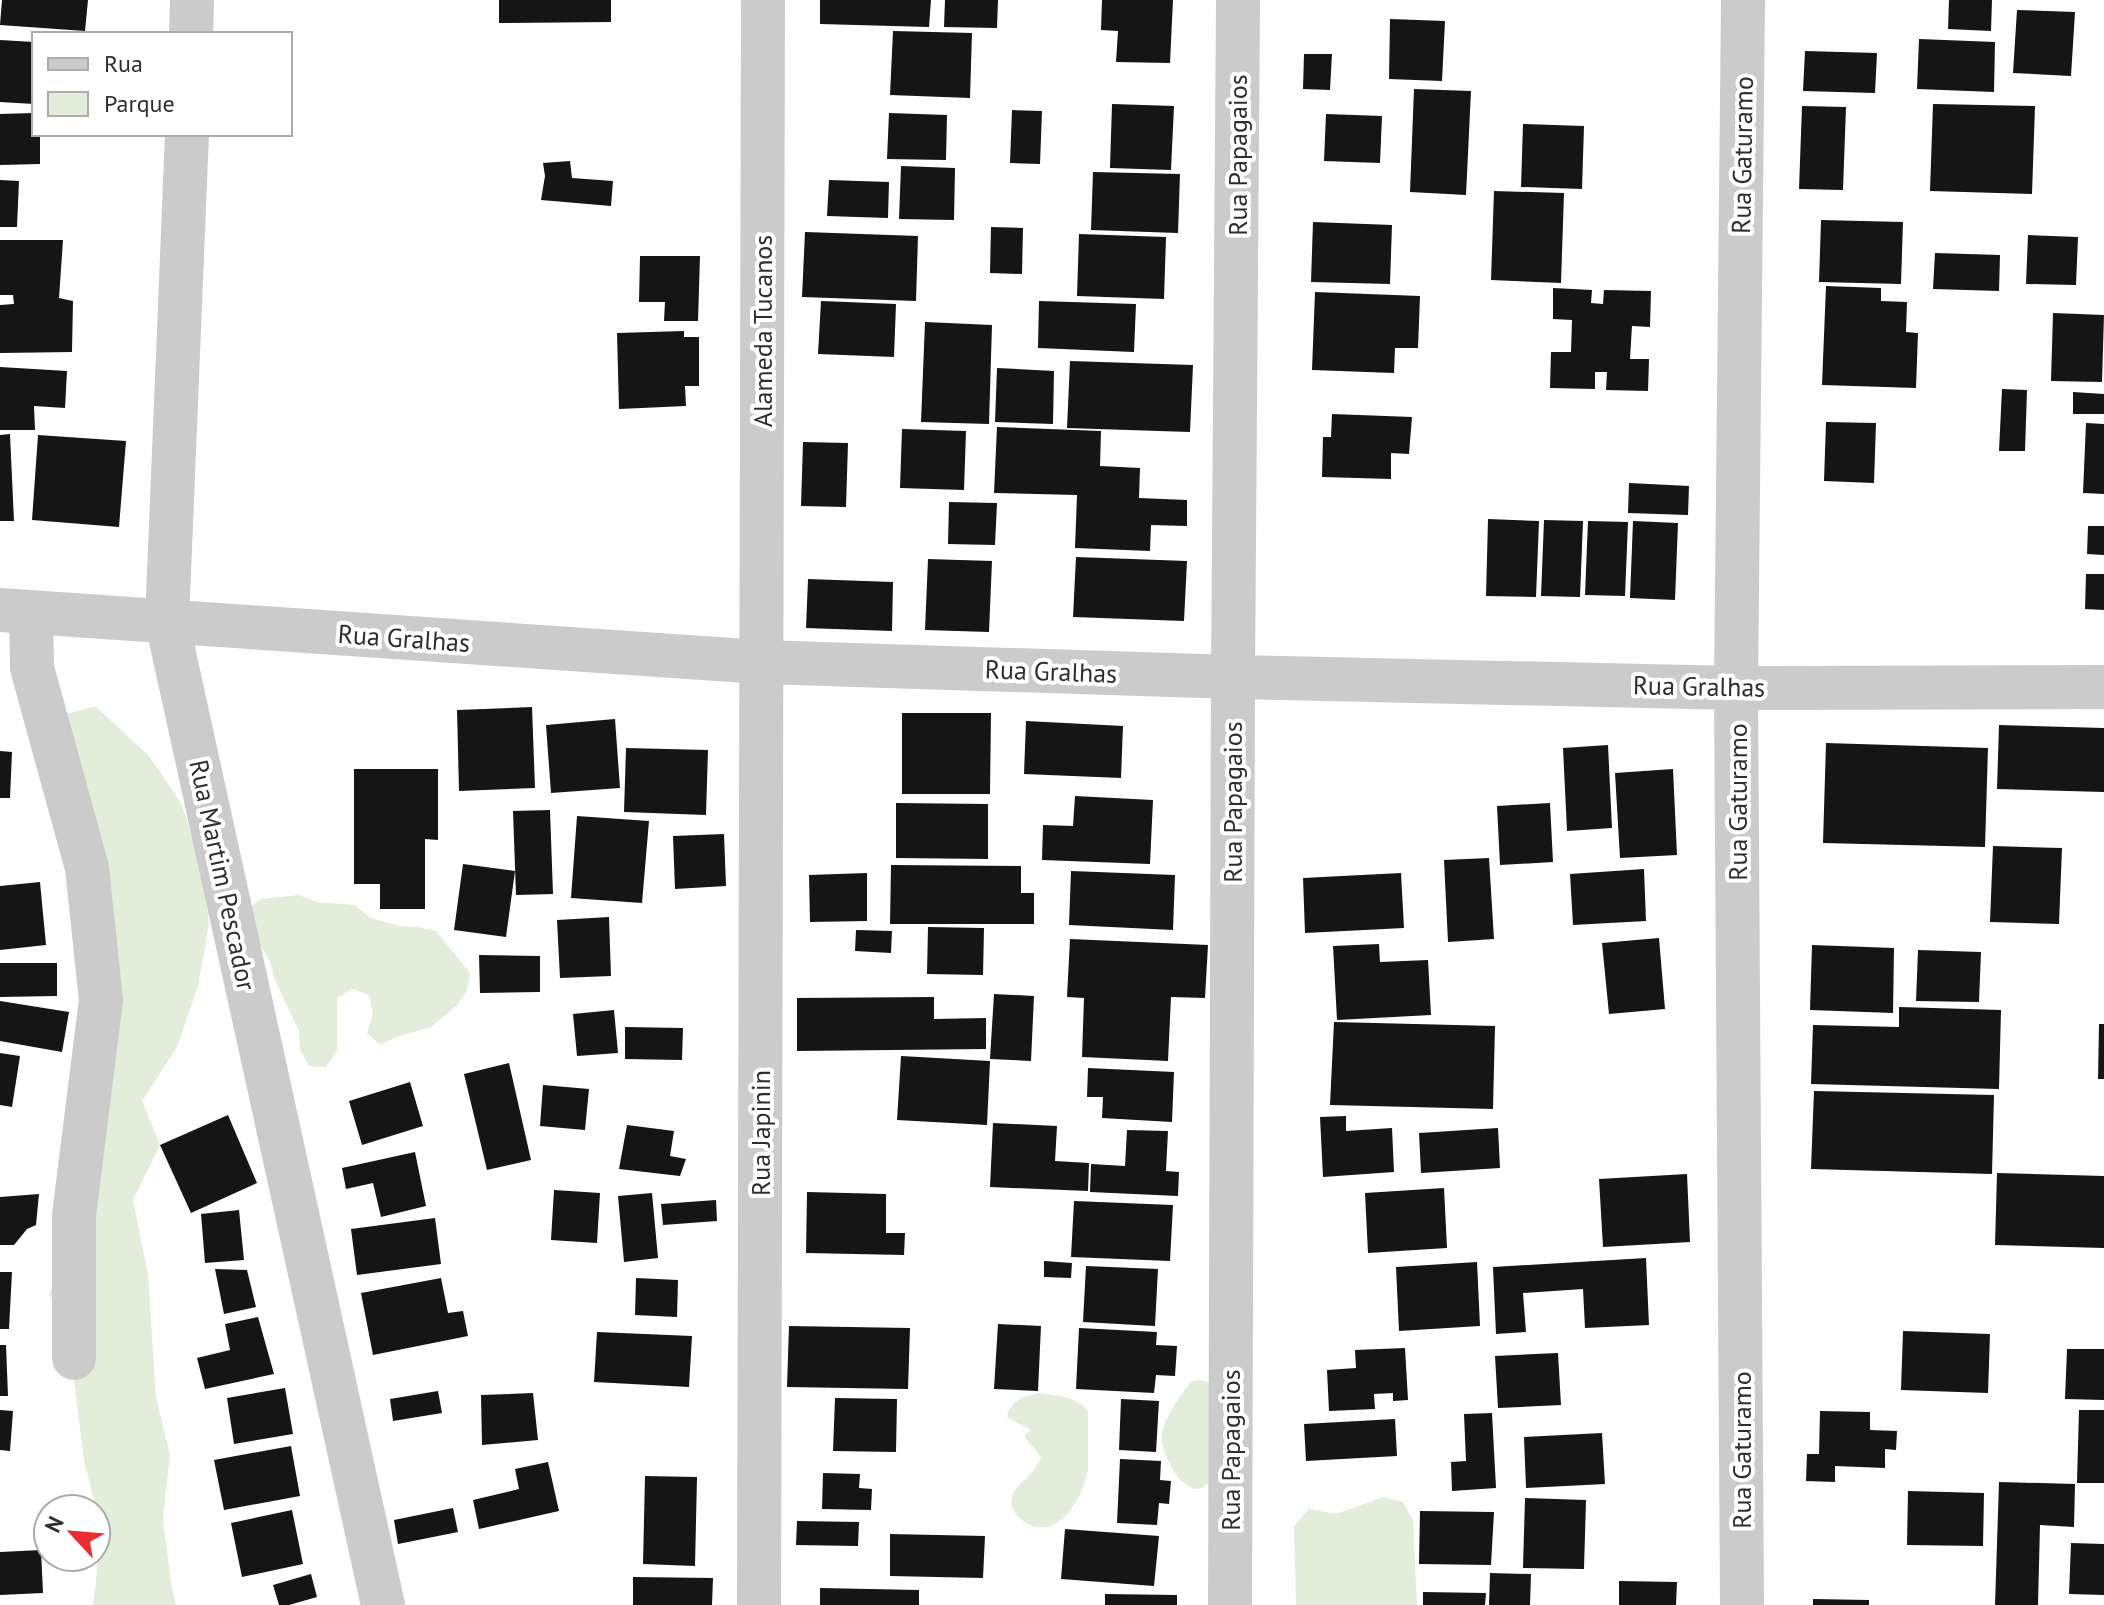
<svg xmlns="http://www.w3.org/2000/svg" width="2104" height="1605" font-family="'PT Sans',sans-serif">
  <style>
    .green { fill: #e4ecdc }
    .building { fill: #151515 }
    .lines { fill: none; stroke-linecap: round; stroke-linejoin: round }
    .minor { stroke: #cbcbcb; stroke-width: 44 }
    .labels { text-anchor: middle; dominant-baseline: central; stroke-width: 8; stroke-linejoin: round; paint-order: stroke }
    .street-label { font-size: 26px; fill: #2e2e2e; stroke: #fff }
  </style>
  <rect width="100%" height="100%" fill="#fff"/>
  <path class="green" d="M95 706 149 756 181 803 202 865 209 924 198 986 177 1047 142 1101 160 1145 133 1200 148 1274 156 1397 170 1455 163 1519 171 1582 176 1605H93L96 1582 99 1520 84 1461 70 1347 49 1293 100 1187 101 1129 119 1011V955L39 722Z
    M299 895 317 902 355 905 370 918 400 926 418 927 436 931 470 973 467 991 457 1005 431 1027 396 1037 380 1045 367 1033 373 1014 369 995 352 989 337 998V1051L326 1067 309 1066 300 1050 299 1031 275 980 270 962 251 929 246 910 261 899Z
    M1201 1380 1218 1385 1209 1482 1202 1488 1194 1489C1181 1482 1174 1475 1169 1461 1166 1456 1162 1449 1162 1443 1159 1424 1180 1395 1192 1381Z
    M1039 1393C1057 1396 1076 1396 1088 1411V1470C1084 1490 1071 1518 1051 1526 1035 1533 1007 1516 1012 1497 1016 1482 1035 1476 1041 1457L1024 1436 1031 1430 1007 1417C1011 1399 1024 1397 1039 1393Z
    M1383 1497 1403 1502 1413 1520 1417 1605H1296L1294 1526 1309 1509 1336 1514Z"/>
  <path class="building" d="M2 0H88L85 31 0 25Z
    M499 0H611V22L499 23Z
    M820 0H931L929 27 820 24Z
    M945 0H998L997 28 944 27Z
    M1102 0H1173L1170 63 1116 62 1118 31 1101 30Z
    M1949 0H1992L1991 31 1948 29Z
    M2017 10 2075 12 2071 76 2013 73Z
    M1390 19 1445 21 1442 81 1389 79Z
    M893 31 972 33 970 98 890 95Z
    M1919 39 1995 42 1994 92 1917 89Z
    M0 40 34 42V104L0 102Z
    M1805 51 1877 53 1875 93 1803 91Z
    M1304 54H1332L1330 90 1303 89Z
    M1414 89 1471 91 1466 195 1410 192Z
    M1112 104 1174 106 1171 170 1110 168Z
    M1933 104 2035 106 2032 194 1930 191Z
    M1802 106 1846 107 1843 190 1799 189Z
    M1012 110 1042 111 1040 164 1010 163Z
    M34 113V134H40V164L0 165V114Z
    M889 113 947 115 946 160 887 159Z
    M1326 114 1382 116 1380 163 1324 161Z
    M1523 124 1584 126 1582 189 1521 187Z
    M570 161 572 178 613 181 611 206 541 200 545 176 543 163Z
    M901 166 955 168 954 220 899 219Z
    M1093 172 1180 174 1178 233 1091 230Z
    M0 180 19 181 17 227H0Z
    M829 180 889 182 888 218 827 216Z
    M1494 191 1564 193 1561 283 1491 280Z
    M1821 220 1903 222 1901 284 1819 282Z
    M1313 222 1392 225 1390 284 1311 282Z
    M991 227 1023 228 1022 274 990 273Z
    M805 232 918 236 916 301 802 297Z
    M1079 234 1166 237 1164 299 1077 296Z
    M2028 235 2078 237 2076 285 2026 284Z
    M0 240H63L59 298 73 301 72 352 0 353V305L14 304 13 295H0Z
    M1935 253 2000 255 1999 291 1933 289Z
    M640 256H700L698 321H664L665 302H639Z
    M1826 286 1881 288V301L1907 302 1906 332 1918 333 1916 388 1822 385Z
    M1553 288 1592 290 1591 303 1603 304 1604 290 1651 291 1650 327 1632 326 1630 359H1649L1648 391 1606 390 1607 372H1595V389L1550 388 1551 352H1571L1572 320 1553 319Z
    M1315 292 1420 296 1418 348H1395L1394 373 1312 370Z
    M821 301 896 304 894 357 818 354Z
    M1039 301 1136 304 1134 352 1038 348Z
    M2053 313 2104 315 2102 382 2051 381Z
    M925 322 992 325 989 424 921 422Z
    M684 331V337H699V386H685L686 406 619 409 617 333Z
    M1070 361 1193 365 1190 432 1067 428Z
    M0 367 67 371 65 408 34 406 35 430H0Z
    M997 368 1054 371 1053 424 995 422Z
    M2002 389 2027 390 2025 451H1999Z
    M2073 392 2104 394V414H2073Z
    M1332 414 1412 417 1409 454 1391 453V479L1322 477 1323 437H1331Z
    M1826 422 1876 423 1874 483 1824 481Z
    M2086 423 2104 424V494L2083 493Z
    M997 427 1101 431 1100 466 1140 468 1139 498 1187 500V526L1151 525 1150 551 1075 548 1077 495 994 493Z
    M902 429 966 431 964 490 900 488Z
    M10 434 14 521H0V435Z
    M38 435 126 441 119 527 32 520Z
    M803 442 848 443 846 507 801 506Z
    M1629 483 1689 486 1688 515 1628 513Z
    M949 502 997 503 995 545 948 544Z
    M1488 519 1539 521 1536 597 1486 596Z
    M1544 520 1583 521 1580 597 1541 596Z
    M1588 521 1628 522 1625 596 1585 595Z
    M1633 521 1678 523 1675 600 1630 598Z
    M2088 526H2104V555L2087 554Z
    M1076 557 1187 561 1184 621 1073 617Z
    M928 559 992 561 989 632 925 630Z
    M2086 574H2104V610L2085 609Z
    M808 579 893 582 892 631 806 628Z
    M532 707 535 788 459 791 457 710Z
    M902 713H991L990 794H902Z
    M615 719 620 788 551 793 546 725Z
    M1026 721 1123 726 1121 778 1024 774Z
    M1999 725 2104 728V792L1997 789Z
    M1826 743 1988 748 1985 847 1823 843Z
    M1608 745 1612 828 1567 831 1563 748Z
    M626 748 708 750 706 815 624 812Z
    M0 751 12 752 10 798H0Z
    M354 769H438V840L425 839V909H380V884H354Z
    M1673 769 1677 855 1620 858 1615 773Z
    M1075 796 1153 800 1150 864 1042 860 1043 825 1073 826Z
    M896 803 988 804V859L896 858Z
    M1550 803 1553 862 1500 865 1497 806Z
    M550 810 553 894 516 895 513 811Z
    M577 816 649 821 642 903 571 898Z
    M724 834 726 886 675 889 673 836Z
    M1993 846 2062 848 2059 924 1990 922Z
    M1489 858 1494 939 1448 942 1444 860Z
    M463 864 515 871 506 937 454 930Z
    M891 865 1021 866V893H1034V924H890Z
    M1644 869 1646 921 1573 925 1570 874Z
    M1071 871 1175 875 1173 930 1069 925Z
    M867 873V921L810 922 809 875Z
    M1401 873 1404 928 1305 933 1303 878Z
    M40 882 46 945 0 950V886Z
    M609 917 611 976 560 978 557 920Z
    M928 927 984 928 983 975 927 974Z
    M856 930 892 931 891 953 855 951Z
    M1659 938 1665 1009 1609 1014 1602 943Z
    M1070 939 1208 945 1205 998 1171 997 1168 1061 1082 1057 1084 998 1067 997Z
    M1379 944 1380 962 1428 960 1431 1015 1337 1020 1333 946Z
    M1812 945 1894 948 1893 1013 1810 1010Z
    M1918 950 1981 952 1979 1002 1916 1001Z
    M479 955 540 956V992L480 993Z
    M0 963H57V996L0 997Z
    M994 994 1034 996 1031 1061 990 1059Z
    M934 997V1019L986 1018V1049L797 1051V998Z
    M0 1001 69 1012 62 1052 0 1041Z
    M1899 1007 2001 1010 1999 1089 1811 1084 1813 1025 1899 1027Z
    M614 1010 618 1053 577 1056 573 1014Z
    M1334 1022 1495 1026 1493 1109 1330 1105Z
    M2099 1024H2104V1079H2098Z
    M625 1027 683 1028 682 1060 625 1059Z
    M0 1053 20 1056 12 1107 0 1105Z
    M901 1056 990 1061 987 1125 897 1120Z
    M509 1063 531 1160 487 1170 464 1074Z
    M1088 1068 1174 1072 1172 1122 1102 1118 1103 1097H1087Z
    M410 1082 423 1126 362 1145 349 1101Z
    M543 1085 589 1089 585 1130 540 1126Z
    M1814 1091 1994 1095 1992 1174 1811 1169Z
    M228 1115 257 1183 191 1213 160 1145Z
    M1346 1116V1131L1392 1128 1394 1172 1323 1177 1320 1117Z
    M993 1123 1057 1126 1055 1161 1089 1163 1088 1191 990 1187Z
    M627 1125 674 1131 670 1156 686 1159 680 1176 619 1169Z
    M1498 1128 1500 1168 1421 1173 1419 1133Z
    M1127 1130 1168 1131 1166 1171 1179 1172 1178 1196 1090 1192 1091 1164 1125 1166Z
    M415 1152 426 1206 381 1217 373 1183 346 1189 342 1168Z
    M1997 1173 2104 1176V1248L1995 1245Z
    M1687 1174 1690 1242 1603 1247 1599 1179Z
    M1444 1188 1447 1248 1368 1253 1365 1193Z
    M554 1190 600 1193 597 1243 551 1240Z
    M807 1192 886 1194V1233H905L904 1255 806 1253Z
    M652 1193 658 1258 624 1262 618 1196Z
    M39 1194 36 1225 27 1229 14 1245H0V1197Z
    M716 1200 717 1221 663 1225 661 1204Z
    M1074 1201 1173 1205 1170 1261 1071 1257Z
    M239 1210 244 1260 205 1263 201 1214Z
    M435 1218 441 1264 357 1275 351 1229Z
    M1646 1258 1649 1325 1585 1328 1583 1289 1523 1293 1526 1332 1496 1334 1493 1267Z
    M1044 1261 1072 1263 1071 1278 1044 1277Z
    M1477 1262 1480 1326 1399 1331 1396 1267Z
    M1086 1266 1158 1269 1155 1326 1083 1322Z
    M215 1269 247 1270 256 1307 224 1314Z
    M0 1272H12L9 1329H0Z
    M441 1278 448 1313 463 1311 468 1336 373 1355 361 1293Z
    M636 1278 678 1280 677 1317 635 1315Z
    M258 1317 274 1374 205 1389 197 1358 230 1350 225 1324Z
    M998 1324 1041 1326 1038 1391 994 1389Z
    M789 1326 910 1328 908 1389 787 1387Z
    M1079 1328 1157 1332 1156 1345 1177 1346 1175 1376 1156 1375 1154 1393 1076 1389Z
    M1903 1331 1990 1334 1988 1393 1901 1390Z
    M597 1332 692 1336 689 1387 594 1382Z
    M0 1345H6L8 1396H0Z
    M1405 1348 1408 1400 1393 1401V1393L1374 1394 1375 1409 1329 1411 1327 1370 1356 1368 1355 1350Z
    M2067 1349H2104V1400L2065 1399Z
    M1558 1353 1561 1405 1498 1408 1495 1356Z
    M285 1388 293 1434 234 1444 227 1398Z
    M438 1391 442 1413 393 1421 390 1399Z
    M533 1393 538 1440 482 1445 481 1395Z
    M835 1398 897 1399 896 1452 833 1451Z
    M1121 1399 1159 1401 1156 1452 1119 1450Z
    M0 1410 13 1411 10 1451 0 1450Z
    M2079 1410H2104V1483H2077Z
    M1820 1411 1870 1412V1430L1897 1431 1896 1450 1885 1449V1468L1835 1466V1482L1806 1481 1807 1454H1819Z
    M1492 1413 1496 1488 1452 1491 1451 1462 1466 1461 1464 1414Z
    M1395 1419 1397 1456 1306 1461 1304 1424Z
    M1602 1433 1605 1484 1526 1488 1524 1437Z
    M291 1446 300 1496 224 1510 214 1460Z
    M1120 1459 1161 1461 1160 1480 1171 1481 1169 1504 1159 1503 1157 1525 1117 1523Z
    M548 1462 559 1511 479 1529 473 1500 519 1489 515 1469Z
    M823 1473 860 1474 859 1488 872 1489 871 1510 822 1509Z
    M645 1476 697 1477 695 1566 643 1564Z
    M1999 1482 2075 1484 2074 1527 2040 1525 2038 1605H1995Z
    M1908 1491 1984 1493 1983 1546 1907 1545Z
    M1525 1498 1586 1500 1584 1569 1523 1568Z
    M453 1508 458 1532 398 1544 394 1520Z
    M292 1510 303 1564 242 1577 231 1523Z
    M1420 1511 1494 1512 1491 1565 1419 1564Z
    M797 1521 859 1522 858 1546 796 1545Z
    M1065 1529 1159 1536 1154 1586 1061 1579Z
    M890 1534 985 1536 983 1578 890 1576Z
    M2071 1543 2104 1544V1595L2069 1594Z
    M41 1550 43 1593 0 1595V1552Z
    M1490 1573 1531 1574 1530 1605H1489Z
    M311 1574 317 1597 289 1605H279L273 1585Z
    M633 1577 713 1578 712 1605H633Z
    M1619 1581 1677 1582 1676 1605H1619Z
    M820 1588 919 1590V1605H820Z
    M1423 1592 1486 1593 1485 1605H1423Z
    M1105 1594 1177 1595V1605H1105Z
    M1813 1599 1869 1600V1605H1813Z"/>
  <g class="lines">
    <path class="minor" d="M191 34 192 0
      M187 134 167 622 383 1605
      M0 610 761 662 1233 677 1736 688 2104 687
      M31 612 32 668 87 868 101 1000 74 1215V1358
      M759 1605 763 0
      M1230 1605 1233 677 1238 0
      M1742 1605 1736 688 1743 0"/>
  </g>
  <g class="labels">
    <g class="street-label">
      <text transform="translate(1237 155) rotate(-90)">Rua Papagaios</text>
      <text transform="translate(1742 155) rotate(-89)">Rua Gaturamo</text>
      <text transform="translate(762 331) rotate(-90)">Alameda Tucanos</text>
      <text transform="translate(404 638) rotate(4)">Rua Gralhas</text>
      <text transform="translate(1051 671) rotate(2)">Rua Gralhas</text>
      <text transform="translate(1699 686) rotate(1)">Rua Gralhas</text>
      <text transform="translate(1232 802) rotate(-90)">Rua Papagaios</text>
      <text transform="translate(1737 802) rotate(-90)">Rua Gaturamo</text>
      <text transform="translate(223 875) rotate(78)">Rua Martim Pescador</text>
      <text transform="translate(760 1133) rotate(-90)">Rua Japinin</text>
      <text transform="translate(1230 1450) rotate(-90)">Rua Papagaios</text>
      <text transform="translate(1741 1450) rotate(-90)">Rua Gaturamo</text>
    </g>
  </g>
  <rect x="32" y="32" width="260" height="104" fill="#ffffff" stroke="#ababab" stroke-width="2"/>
  <rect x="48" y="58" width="40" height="12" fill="#cbcbcb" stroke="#ababab" stroke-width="2"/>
  <text x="104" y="72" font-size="24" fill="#2e2e2e">Rua</text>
  <rect x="48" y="92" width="40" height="24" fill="#e4ecdc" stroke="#ababab" stroke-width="2"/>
  <text x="104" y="112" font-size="24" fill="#2e2e2e">Parque</text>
  <g transform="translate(72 1533) rotate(296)"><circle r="38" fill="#ffffff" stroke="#ababab" stroke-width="2"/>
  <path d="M0-6L14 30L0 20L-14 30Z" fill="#e92d33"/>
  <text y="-12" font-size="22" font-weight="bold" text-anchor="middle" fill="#2e2e2e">N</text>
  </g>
</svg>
